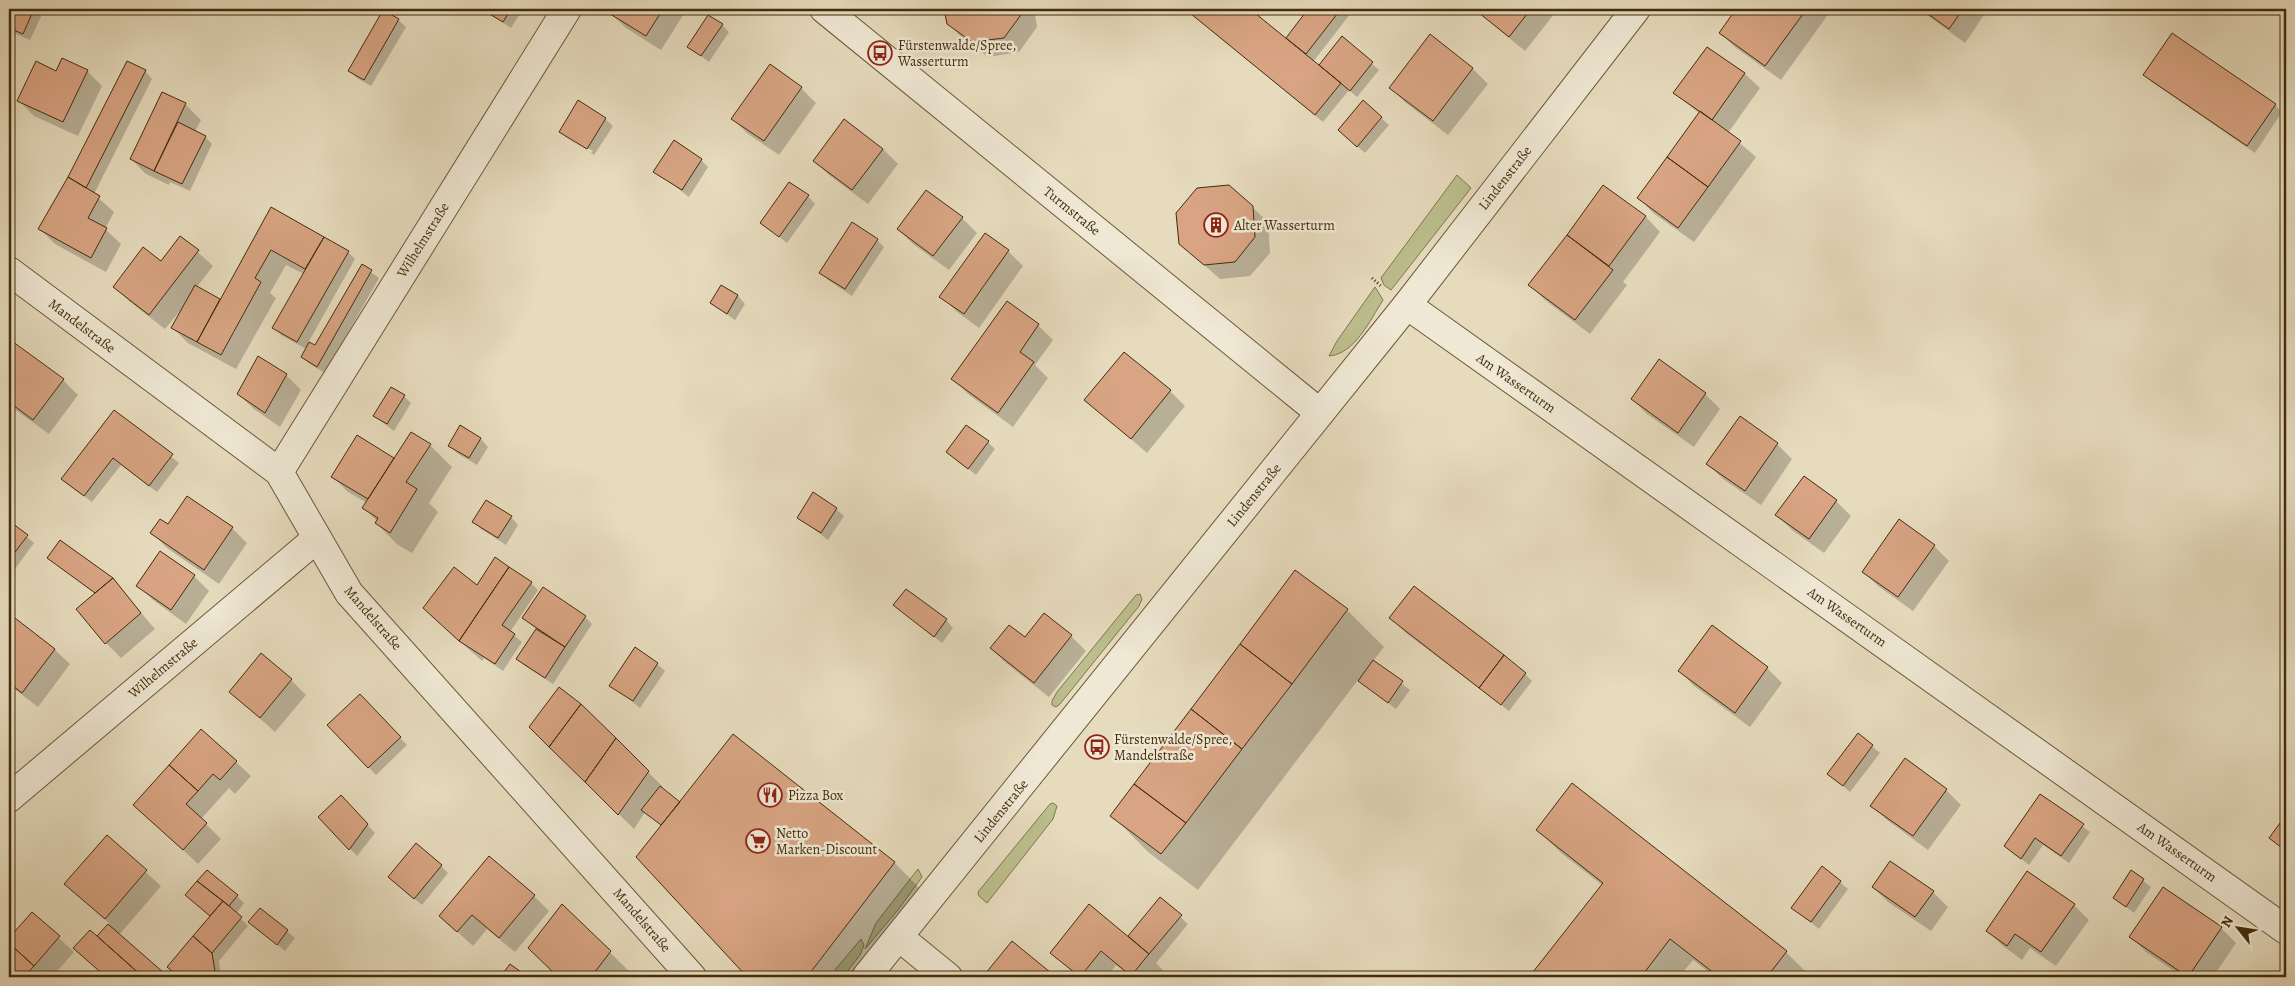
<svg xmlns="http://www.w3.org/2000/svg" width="2295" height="986" font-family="Alegreya,serif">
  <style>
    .green { fill: #bcbe8d; stroke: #80764c }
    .shadow { fill: #0003; fill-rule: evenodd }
    .building { fill: #d8a483; stroke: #432d0b }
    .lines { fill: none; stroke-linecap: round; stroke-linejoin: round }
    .minor-casing { stroke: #6c5838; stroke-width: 30 }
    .tertiary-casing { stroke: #6c5838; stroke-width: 30 }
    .path { stroke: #432d0b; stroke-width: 3; stroke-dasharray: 1 2.5; stroke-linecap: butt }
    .minor { stroke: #efe8d4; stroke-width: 28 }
    .tertiary { stroke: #efe8d4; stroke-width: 28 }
    .labels { text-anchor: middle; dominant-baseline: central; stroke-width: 5; stroke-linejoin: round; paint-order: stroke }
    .poi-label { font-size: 14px; fill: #432d0b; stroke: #efe8d4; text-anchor: start }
    .street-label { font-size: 14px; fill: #432d0b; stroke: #efe8d4 }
  </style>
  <rect width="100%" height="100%" fill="#e6dbbd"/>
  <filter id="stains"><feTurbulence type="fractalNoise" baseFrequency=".004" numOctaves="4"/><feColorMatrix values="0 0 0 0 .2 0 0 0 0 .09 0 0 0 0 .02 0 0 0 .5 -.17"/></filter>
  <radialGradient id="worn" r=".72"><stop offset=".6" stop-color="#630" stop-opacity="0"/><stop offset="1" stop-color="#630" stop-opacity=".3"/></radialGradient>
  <path class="green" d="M1457 175 1471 188 1391 290 1384 285 1381 278Z
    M1375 287 1383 300C1370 320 1355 354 1329 356L1337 341Z
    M1140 594 1142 599 1139 606 1060 704 1056 707 1052 705V701L1057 692 1136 595Z
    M1053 803 1057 806 1053 819 987 903 979 896 978 892 1050 804Z
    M918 869 922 877 898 910 865 949 876 923Z
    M861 939 864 945 860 955 843 977H829Z"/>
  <path class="shadow" d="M9 9 44 10 30 40 9 31Z
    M481 9H523L511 28Z
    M614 9H687L661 50 626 28 611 13Z
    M946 9H1034L1037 27 1019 52 988 57 963 39 948 23Z
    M1185 9H1248L1286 40 1309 9H1354L1313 62 1319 67 1342 38 1379 70 1357 97 1349 90 1323 122Z
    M1474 9H1558L1525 51Z
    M1738 9H1832L1781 80 1736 48 1721 33Z
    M1919 9H1988L1965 43Z
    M398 20 406 27 371 86 357 78 349 71Z
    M722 25 729 32 709 62 689 47Z
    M1431 36 1473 69 1488 84 1448 135 1406 103 1391 88Z
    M87 71 102 86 78 136 34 116 19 101 57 72Z
    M145 71 152 79 94 194 114 212 105 229 121 244 106 272 55 244 40 229Z
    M1745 74 1760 88 1728 133 1756 157 1694 242 1653 213 1639 198 1700 114 1674 93Z
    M2145 75 2275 105 2282 112 2255 153 2152 82Z
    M801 88 816 103 779 155 748 134 733 119Z
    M163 93 186 105 201 120 195 132 205 137 212 144 190 191 170 182 169 185 146 174 131 159Z
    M1381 118 1389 125 1365 153 1347 137Z
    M605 119 613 126 594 155 568 139 560 132ZM567 136 593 151 591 153 567 138Z
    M844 121 883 149 898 164 868 204 829 175 814 160Z
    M701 160 708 167 689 197 655 171Z
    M1604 187 1646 217 1660 232 1623 282 1627 285 1590 334 1545 300 1530 285Z
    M808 196 815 204 787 243 762 223Z
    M1252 207 1268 222 1270 253 1250 276 1220 279 1180 244Z
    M272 208 348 252 355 259 308 343 316 347 362 266 379 278 325 373 310 364 302 357 306 349 281 335 273 327 304 274 286 265 270 293 276 298 236 369 188 343 173 328 186 304 165 329 130 302 115 287 161 262 181 237 213 266 196 288 220 301Z
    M962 218 977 233 949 270 913 244 898 229Z
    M985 235 1008 251 1023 266 979 328 956 311 941 296Z
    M877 240 884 247 852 296 828 280 821 273Z
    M721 286 738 296 745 304 735 320 711 303Z
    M1038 325 1053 340 1035 365 1048 378 1013 427 968 394 953 379Z
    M9 341 63 380 78 395 49 434 9 405Z
    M1659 361 1705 394 1720 409 1694 447 1647 414 1632 399Z
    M286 375 301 390 280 427 254 409 238 394Z
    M1170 391 1185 406 1147 453 1086 400Z
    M404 396 411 403 394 431 374 416Z
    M115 411 179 463 157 492 121 465 92 502 70 486Z
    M1740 418 1777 444 1792 459 1761 505 1723 479 1708 464Z
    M461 427 481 439 488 447 477 465 457 453 450 446Z
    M357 437 395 460 430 445 452 467 429 503 438 512 412 553 398 545 376 523 377 521 364 508 367 503 348 492 333 477Z
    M988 442 995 449 976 475 947 452Z
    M1836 501 1851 516 1824 553 1792 530 1777 515Z
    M836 509 844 516 828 540 798 517Z
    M511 517 518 525 506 545 481 529 474 522Z
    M9 522 34 543 9 577Z
    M168 526 232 528 247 543 219 584 167 548 152 533Z
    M60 542 112 579 155 629 121 658 106 643 96 594 49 558Z
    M1934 546 1949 561 1913 611 1878 586 1864 572Z
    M1295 572 1347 610 1384 647 1373 661 1410 690 1396 709 1358 680 1198 890 1148 852 1112 815Z
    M194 576 209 591 186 624 153 600 138 585Z
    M531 583 538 590 510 632 522 642 503 671 484 658 482 661 447 630 477 587Z
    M895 605 946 620 953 628 942 643Z
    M585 617 592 624 553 684 525 666 517 659 537 630 524 618Z
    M1391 618 1525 674 1532 681 1509 711 1406 633Z
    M15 620 55 650 70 664 38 707 9 685V628Z
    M1712 627 1767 668 1782 683 1750 727 1694 686 1680 671Z
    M1071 636 1086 651 1049 697 1006 663 991 648 1025 639Z
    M657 664 665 671 640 708 611 685Z
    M291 680 306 695 275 732 230 692Z
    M360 696 407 745 376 775 329 725Z
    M581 705 663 787 662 789 680 803 733 736 895 863 922 891 856 977H749L637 857 662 826 645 812 634 829 531 727Z
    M1858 735 1880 753 1850 792 1829 774Z
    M1905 760 1946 790 1961 805 1928 850 1887 820 1872 805Z
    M236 762 251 776 235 794 229 788 201 819 221 839 198 864 135 805Z
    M1573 785 1786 952 1808 974 1806 977H1715L1693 960 1679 977H1531L1602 885 1560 852 1538 830Z
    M2041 795 2090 832 2069 863 2043 845 2029 865 2005 846Z
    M348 804 375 833 357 856 320 817Z
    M107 837 161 886 119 935 166 977H107L82 955 110 924 66 884Z
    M441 866 448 873 422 905 397 884Z
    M1823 868 1848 889 1819 929 1793 908Z
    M2132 872 2151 887 2134 913 2114 898Z
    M1873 887 1933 892 1948 907 1931 931 1888 902Z
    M237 896 244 903 236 914 248 926 219 961 221 977H179L168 967 211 917 194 902Z
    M534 896 549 911 515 952 487 929 473 946 440 916Z
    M1160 899 1188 924 1156 963 1163 970 1157 977H1131L1116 965 1107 977H1079L1052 953 1134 943Z
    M2074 905 2089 920 2056 966 2030 948 2022 960 2003 946 1988 931Z
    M562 906 632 974 630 977H559L530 948Z
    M260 909 295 938 285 951 257 929Z
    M32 913 74 952 52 977H9V939Z
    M2221 928 2236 943 2213 977H2183L2146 952 2131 937Z
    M1012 943 1054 977H989L986 974Z"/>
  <path class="building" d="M9 9H34L23 34 9 28Z
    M481 9H511L503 22Z
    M613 9H663L646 36 610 14Z
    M944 9H1022L1023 12 1004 38 972 42 947 24Z
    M1185 9H1250L1341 83 1315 115Z
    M1308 9H1341L1306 54 1286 38Z
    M1474 9H1531L1509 37Z
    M1736 9H1796L1803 14 1765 66 1719 33Z
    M1796 9H1806L1803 14Z
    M1921 9H1963L1949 29Z
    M383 10 399 19 364 80 348 71Z
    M708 15 723 24 701 56 687 47Z
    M2172 33 2276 104 2247 146 2143 75Z
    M1430 34 1473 68 1433 121 1389 88Z
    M1342 36 1373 62 1350 91 1319 65Z
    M1707 47 1745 73 1712 120 1673 93Z
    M62 58 88 70 63 122 17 101 36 61 56 71Z
    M127 61 146 70 86 188 68 177Z
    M770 64 802 87 764 141 731 119Z
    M162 92 186 103 154 171 130 159Z
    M578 100 606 118 587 149 559 132Z
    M1363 100 1382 117 1357 147 1338 130Z
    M1700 111 1741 141 1708 187 1667 157Z
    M844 119 883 149 852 190 813 161Z
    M178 122 206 136 182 184 154 171Z
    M674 140 702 159 682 190 653 172Z
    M1667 157 1708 187 1678 228 1637 198Z
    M68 177 100 196 88 218 107 228 91 258 38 229Z
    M789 182 809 195 779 237 760 223Z
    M1229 185 1253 206 1255 237 1235 262 1204 265 1179 244 1176 213 1197 188Z
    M1603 185 1646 216 1609 266 1567 235Z
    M926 190 963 217 933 256 897 229Z
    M271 207 324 237 305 269 271 250 255 278 261 282 221 355 197 342Z
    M852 222 878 239 845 289 819 273Z
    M985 233 1009 250 964 314 939 297Z
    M1567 235 1613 270 1575 320 1528 285Z
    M180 236 199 250 149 315 113 287 143 247 161 261Z
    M324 237 349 251 297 342 272 328Z
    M362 264 372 270 317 367 301 357 309 342 315 345Z
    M195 285 220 299 197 342 171 328Z
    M721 285 738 295 727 314 710 303Z
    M1007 301 1039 324 1020 352 1034 362 998 413 951 379Z
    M9 339 64 379 33 420 9 402Z
    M1124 352 1171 390 1131 439 1084 400Z
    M258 356 287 374 265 413 237 394Z
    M1659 359 1706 393 1678 433 1631 399Z
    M391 387 405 395 387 424 373 416Z
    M114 410 173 454 149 486 113 458 84 496 61 479Z
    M1740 416 1778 443 1745 491 1706 464Z
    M460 425 481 438 469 458 448 446Z
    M966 425 989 441 968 469 946 452Z
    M411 432 431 444 406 482 417 489 390 533 375 523 378 518 362 508Z
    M357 435 394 458 368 499 331 477Z
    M1804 476 1837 500 1809 539 1775 515Z
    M813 492 837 508 821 533 797 518Z
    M187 496 233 527 204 570 150 533 160 519 168 524Z
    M486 500 512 516 498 538 472 522Z
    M1899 519 1935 545 1898 597 1862 572Z
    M9 521 28 535 9 560Z
    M60 540 113 578 95 593 47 558Z
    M160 551 195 575 171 610 136 586Z
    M495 557 509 567 459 641 423 608 454 567 477 585Z
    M509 567 532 582 502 625 515 634 495 664 459 641Z
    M1295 570 1348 609 1292 684 1240 644Z
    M113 578 141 613 105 644 76 609Z
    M1414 586 1504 655 1479 688 1389 618Z
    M543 587 586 616 565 647 522 618Z
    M906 589 947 619 934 637 893 605Z
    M1044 613 1072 635 1034 683 990 648 1009 625 1025 637Z
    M15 618 55 649 22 693 9 683V626Z
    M1712 625 1768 667 1735 713 1678 671Z
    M536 629 565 647 545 678 516 659Z
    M1240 644 1292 684 1242 749 1191 709Z
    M635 647 658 663 633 701 609 686Z
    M261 653 292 679 260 718 229 692Z
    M1504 655 1526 673 1501 705 1479 688Z
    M1373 660 1403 681 1388 703 1358 681Z
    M559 687 581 704 549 747 529 727Z
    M360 694 401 737 368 768 327 725Z
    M581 704 616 738 585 782 549 747Z
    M1191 709 1242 749 1186 823 1134 784Z
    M201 729 237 761 220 780 213 774 198 791 169 765Z
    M1858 733 1873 745 1843 786 1827 774Z
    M733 734 895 862 807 977H747L636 857Z
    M616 738 649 771 618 815 585 782Z
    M1905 758 1947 789 1913 836 1870 806Z
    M169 765 198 791 186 804 207 823 183 850 133 805Z
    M1572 783 1787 951 1767 977H1719L1670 939 1641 977H1529L1603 883 1536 830Z
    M1134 784 1186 823 1161 854 1110 816Z
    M660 786 680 802 661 825 641 810Z
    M2040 794 2084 824 2061 856 2035 838 2021 859 2004 846Z
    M341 795 368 824 349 850 318 817Z
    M2283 819 2286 822V851L2269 838Z
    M107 835 147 870 105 919 64 884Z
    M416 843 442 865 414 899 388 877Z
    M489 856 535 895 499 938 472 915 457 932 439 916Z
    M1890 861 1934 891 1915 917 1872 887Z
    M1822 866 1841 881 1811 922 1791 908Z
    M207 870 238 895 229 906 197 881Z
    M2131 870 2144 879 2126 907 2113 898Z
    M2027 871 2075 904 2041 952 2015 934 2007 946 1986 931Z
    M197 881 223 901 210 916 185 895Z
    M2163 887 2222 927 2188 977 2129 937Z
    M1160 897 1182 915 1149 954 1128 936Z
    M223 901 242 917 212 953 193 936Z
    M562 904 611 951 591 977H558L528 948Z
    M1089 904 1149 954 1131 976 1101 951 1080 977 1050 953Z
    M260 908 288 930 277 945 248 922Z
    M32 912 60 936 34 966 9 943V938Z
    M108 924 164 973 160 977H143L97 936Z
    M90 930 97 936 143 977H106L73 948Z
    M193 936 212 953 215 971 210 977H179L167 967Z
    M1012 941 1056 977H988L985 974Z
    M9 943 34 966 24 977H9Z
    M510 964 528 977H500Z
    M2240 971 2249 977H2236Z"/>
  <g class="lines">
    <g class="minor-casing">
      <path id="minor" d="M824 9 1320 413
        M9 271 279 472 349 593 692 977
        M1407 305 2286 930
        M279 472 567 9
        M9 798 316 539
        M899 937 948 977"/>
    </g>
    <g class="tertiary-casing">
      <path id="tertiary" d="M866 977 1407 305 1636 9"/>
    </g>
    <path class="path" d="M1372 278 1382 287"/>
    <use href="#minor" class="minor"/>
    <use href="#tertiary" class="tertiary"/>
  </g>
  <defs>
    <g id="bus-ring" transform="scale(1.25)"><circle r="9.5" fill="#efe8d4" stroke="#8f2418" stroke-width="1.5"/><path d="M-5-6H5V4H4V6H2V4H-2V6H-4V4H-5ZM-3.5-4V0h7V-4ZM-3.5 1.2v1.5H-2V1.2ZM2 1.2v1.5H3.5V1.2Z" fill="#8f2418"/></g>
    <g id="building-ring" transform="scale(1.25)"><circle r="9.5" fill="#efe8d4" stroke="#8f2418" stroke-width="1.5"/><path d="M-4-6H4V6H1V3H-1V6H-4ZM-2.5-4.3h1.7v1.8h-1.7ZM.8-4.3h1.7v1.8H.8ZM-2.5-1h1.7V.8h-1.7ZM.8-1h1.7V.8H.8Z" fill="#8f2418"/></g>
    <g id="restaurant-ring" transform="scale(1.25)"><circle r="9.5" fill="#efe8d4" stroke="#8f2418" stroke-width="1.5"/><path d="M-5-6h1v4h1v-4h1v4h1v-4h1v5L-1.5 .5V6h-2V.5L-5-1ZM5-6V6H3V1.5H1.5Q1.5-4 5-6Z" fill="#8f2418"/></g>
    <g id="supermarket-ring" transform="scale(1.25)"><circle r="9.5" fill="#efe8d4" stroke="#8f2418" stroke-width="1.5"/><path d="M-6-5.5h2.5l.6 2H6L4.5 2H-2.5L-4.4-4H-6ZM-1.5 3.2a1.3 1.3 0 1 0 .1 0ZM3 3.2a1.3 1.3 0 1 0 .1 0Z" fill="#8f2418"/></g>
  </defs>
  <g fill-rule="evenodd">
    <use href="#bus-ring" x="880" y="53"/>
    <use href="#building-ring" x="1216" y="225"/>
    <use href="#bus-ring" x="1097" y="747"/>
    <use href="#restaurant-ring" x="770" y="795"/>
    <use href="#supermarket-ring" x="758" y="841"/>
  </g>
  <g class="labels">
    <g class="poi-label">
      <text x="898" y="45">Fürstenwalde/Spree,<tspan x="898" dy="16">Wasserturm</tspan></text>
      <text x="1234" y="225">Alter Wasserturm</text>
      <text x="1114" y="739">Fürstenwalde/Spree,<tspan x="1114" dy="16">Mandelstraße</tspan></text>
      <text x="788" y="795">Pizza Box</text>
      <text x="776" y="833">Netto<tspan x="776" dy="16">Marken-Discount</tspan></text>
    </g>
    <g class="street-label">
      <text transform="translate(1505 178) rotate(-52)">Lindenstraße</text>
      <text transform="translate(1072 211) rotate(39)">Turmstraße</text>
      <text transform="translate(423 240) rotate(-58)">Wilhelmstraße</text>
      <text transform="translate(82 326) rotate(37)">Mandelstraße</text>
      <text transform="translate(1516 383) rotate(35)">Am Wasserturm</text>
      <text transform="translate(1254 495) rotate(-51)">Lindenstraße</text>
      <text transform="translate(1847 617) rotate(35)">Am Wasserturm</text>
      <text transform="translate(373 618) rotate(49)">Mandelstraße</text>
      <text transform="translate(163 668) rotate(-40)">Wilhelmstraße</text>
      <text transform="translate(1001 811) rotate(-51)">Lindenstraße</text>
      <text transform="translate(2177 852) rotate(35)">Am Wasserturm</text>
      <text transform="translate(642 920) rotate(49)">Mandelstraße</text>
    </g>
  </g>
  <rect width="2295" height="986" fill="none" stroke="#e6dbbd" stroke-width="30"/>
  <rect x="10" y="10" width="2275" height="966" fill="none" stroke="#432d0b" stroke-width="2.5"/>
  <rect x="15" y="15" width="2265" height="956" fill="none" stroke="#432d0b"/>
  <g transform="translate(2238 928) rotate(300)" stroke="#efe8d4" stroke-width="4" paint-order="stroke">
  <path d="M0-4L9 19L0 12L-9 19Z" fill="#432d0b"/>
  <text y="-8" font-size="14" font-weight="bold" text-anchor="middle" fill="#432d0b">N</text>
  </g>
  <rect width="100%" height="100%" filter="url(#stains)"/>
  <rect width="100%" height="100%" fill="url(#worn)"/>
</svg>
